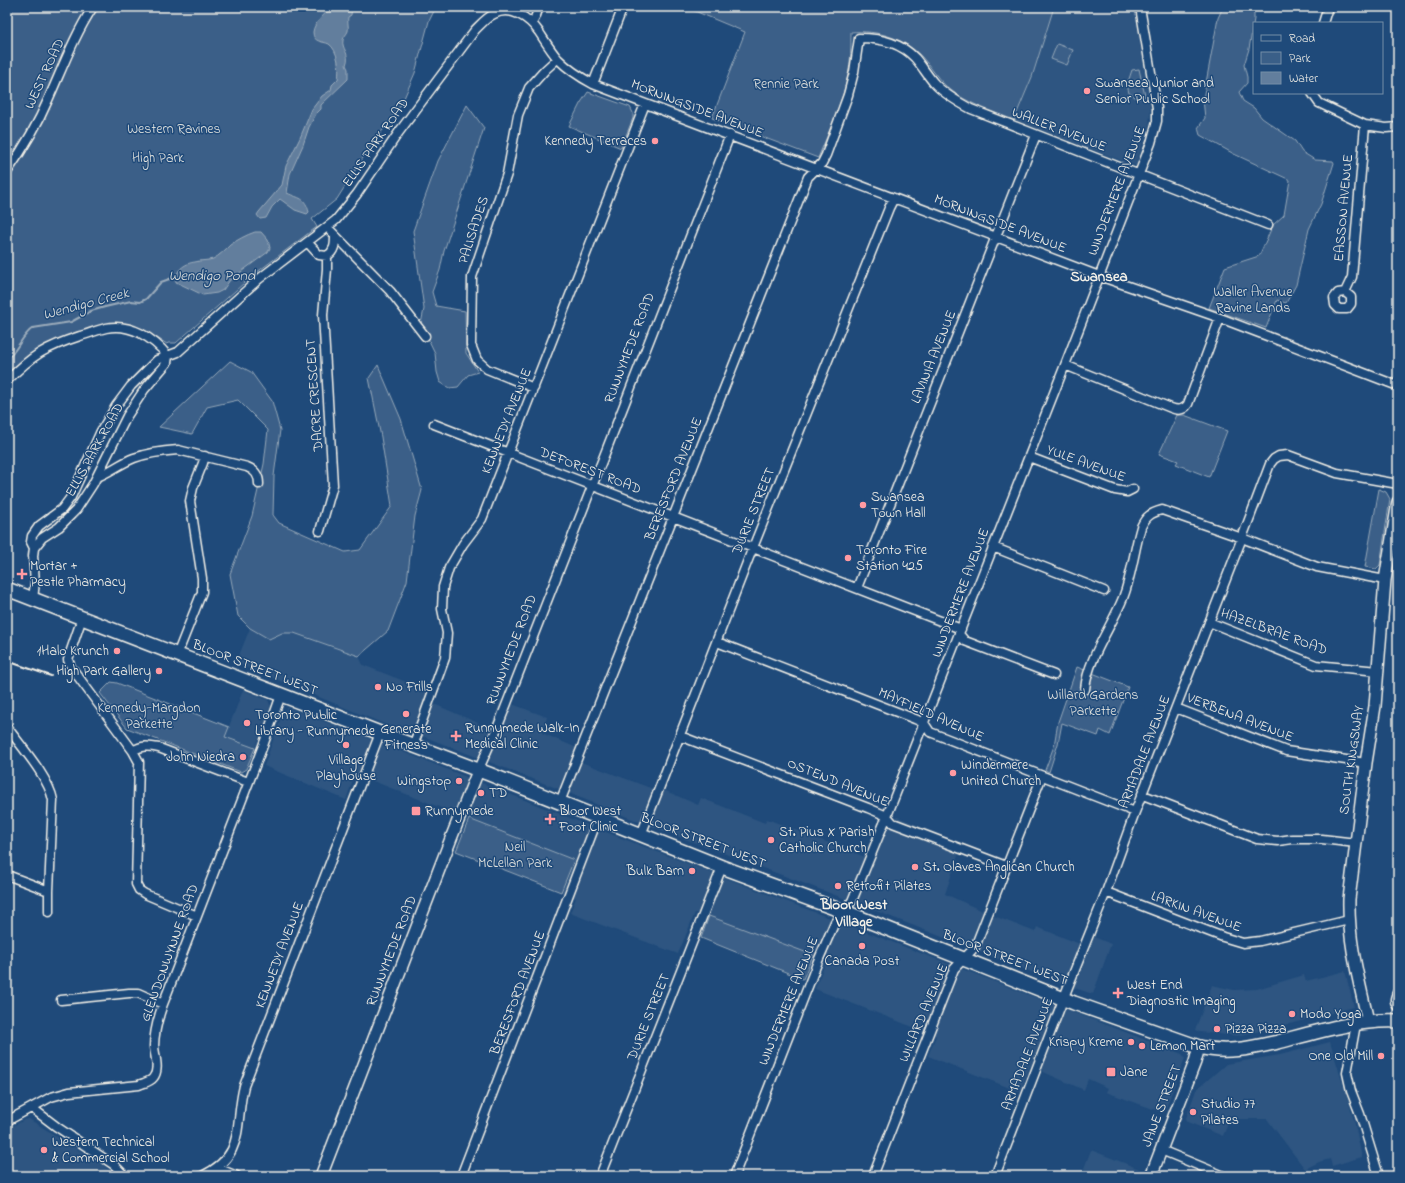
<svg xmlns="http://www.w3.org/2000/svg" width="1405" height="1183" font-family="'Indie Flower',sans-serif">
  <style>
    .built { fill: #2d5581 }
    .green { fill: #3a5f88; stroke: #97a8b8 }
    .water { fill: #627e9d; stroke: #9cacbb }
    .lines { fill: none; stroke-linecap: round; stroke-linejoin: round }
    .stream { stroke: #9cacbb; stroke-width: 2 }
    .street-casing { stroke: #f4f1e8; stroke-width: 11 }
    .secondary-casing { stroke: #f4f1e8; stroke-width: 14 }
    .primary-casing { stroke: #f4f1e8; stroke-width: 16 }
    .street { stroke: #1f4a7a; stroke-width: 8 }
    .secondary { stroke: #1f4a7a; stroke-width: 11 }
    .primary { stroke: #1f4a7a; stroke-width: 13 }
    .rail { stroke: #f4f1e8; stroke-width: 2 }
    .poi-dot { fill: #ff9aa2; stroke: #1f4a7a; stroke-width: 1.5 }
    .labels { text-anchor: middle; dominant-baseline: central; stroke-width: 3; stroke-linejoin: round; paint-order: stroke }
    .street-label { font-size: 14px; fill: #f4f1e8; stroke: #1f4a7a }
    .poi-label { font-size: 14px; fill: #f4f1e8; stroke: #1f4a7a; text-anchor: start }
    .park-label { font-size: 14px; fill: #e1e2de; stroke: #1f4a7a }
    .water-label { font-size: 15px; font-style: italic; fill: #dee0dd; stroke: #1f4a7a }
    .neighbourhood-label { font-size: 15px; font-weight: bold; fill: #f4f1e8; stroke: #1f4a7a }
  </style>
  <rect width="100%" height="100%" fill="#1f4a7a"/>
  <filter id="ink" filterUnits="userSpaceOnUse"><feTurbulence type="fractalNoise" baseFrequency=".025" numOctaves="2"/><feDisplacementMap in="SourceGraphic" scale="8" xChannelSelector="R" yChannelSelector="G"/><feConvolveMatrix kernelMatrix="1 2 1 2 8 2 1 2 1" color-interpolation-filters="sRGB"/></filter>
  <g filter="url(#ink)">
    <path class="built" d="M1054 7H1134L1151 105 1149 125 1136 166 1014 120 1032 77Z
      M250 628 269 639 282 633H294L359 656 363 665 437 694 434 704 490 728 501 700 547 717 542 733 577 748 573 759 653 789 666 791 698 805 701 798 765 823 767 819 865 857 878 821 898 817 962 844 945 894 994 916 1035 932 1037 927 1090 948 1094 937 1111 944 1093 994 1059 983 843 898 637 821 574 795 425 737 404 732 236 663Z
      M243 690 268 700 271 707 255 748 225 737Z
      M288 708 363 736 585 824 944 962 1182 1054 1185 1058 1164 1113 1106 1092 1108 1088 1088 1079 1084 1090 1030 1066 1020 1092 928 1056 936 1036 815 989 826 961 709 916 695 913 678 954 570 913 576 898 561 892 574 860 355 774 346 800 264 766 283 712Z
      M1345 971 1354 1007 1274 1028 1237 1036 1200 1032 1195 1030 1212 985 1234 990 1257 989 1304 975 1306 981Z
      M1330 1042 1354 1120 1362 1157 1332 1166 1330 1159 1319 1162 1305 1169 1267 1119H1230L1223 1136 1185 1121 1196 1090 1226 1064 1280 1055Z
      M29 1119 103 1165 115 1176H7V1129L24 1120Z
      M1091 1150 1142 1170 1140 1176H1081Z"/>
    <path class="green" d="M7 7H436L429 21 415 73 401 105 366 153 337 199 312 219 317 227 310 232 252 276 176 343H168L167 344C144 330 134 322 106 324 65 336 39 343 7 375Z
      M685 7H1054L1032 77 1014 120C991 111 965 103 946 86 936 77 930 65 921 56 902 37 877 30 851 32 851 46 851 61 848 75 842 104 829 131 818 158L712 118 745 32Z
      M1223 7H1254V19L1249 49 1244 65 1247 77V83L1239 92 1243 101 1254 108 1262 118 1295 141 1302 152 1315 160 1333 161 1334 163 1321 204 1309 229 1296 285 1286 303 1277 300 1266 328 1209 308 1225 267 1259 256 1273 225 1284 215 1290 180 1234 154 1200 135 1198 128 1205 118 1203 99 1218 18Z
      M1057 44 1073 50 1067 65 1051 59Z
      M1139 69 1145 96 1138 99 1129 93 1127 85 1132 70Z
      M588 92 630 107 633 113V118L621 148 569 126 580 104Z
      M467 105 484 128 444 251 440 270 432 292 436 306 465 311 466 353 478 372 468 375 458 387 449 388 440 382 437 372 435 353 421 324 424 309 413 231 438 161Z
      M230 361 251 372 272 401 280 430 274 476 273 515 279 523 345 552 360 550 392 506 381 437 369 378 378 365 401 419 422 490 415 516 407 581 388 631 359 656 294 633H282L269 639 250 628 238 616 230 574 252 516 264 464 268 430 238 400 207 407 192 434 159 427Z
      M1177 415H1184L1227 431 1209 477 1176 464 1178 461 1159 454Z
      M1379 489 1386 492 1390 499 1380 565 1376 569 1365 567Z
      M1077 667 1128 687 1110 735 1100 730 1098 736 1062 723 1058 744 1049 772 1045 770 1054 746 1058 722Z
      M111 682 117 683 229 727 225 737 255 748 246 769 241 772 127 728 100 693Z
      M469 819 574 860 561 892 456 851Z
      M709 916 813 955 803 979 701 938Z"/>
    <path class="water" d="M331 7H352L351 15 348 17C347 22 349 26 348 31 347 34 344 36 343 40 341 49 351 53 346 65L348 69V79L321 105V109L316 114 309 127 303 145 290 174 287 193C300 199 305 197 309 212L307 214 295 210 280 199 272 207 266 218 260 219 257 215 259 212 282 185 286 166 300 138 312 109 322 96 331 90 332 85 338 79C340 69 338 50 329 44 323 41 313 43 313 32 314 22 325 15 331 7Z
      M255 232H261L268 240 270 248 268 252 230 280 223 290 217 293 203 295 176 282C174 271 185 263 195 262 201 260 207 261 213 259 219 256 225 250 230 245 237 240 246 235 255 232Z"/>
    <g class="lines">
      <path class="stream" d="M7 359C18 350 22 335 33 328L71 322 91 311 105 307 131 301 140 302 146 299 161 282 175 277"/>
      <g class="street-casing">
        <path id="street" d="M532 23 535 18 539 7
          M1323 23 1328 7
          M593 84 623 7
          M1312 93 1319 103 1365 125 1386 128 1398 127
          M7 172C23 149 37 126 48 100 62 69 74 36 93 7
          M328 228 390 291 425 336
          M308 243 319 255 327 256C335 251 335 244 335 236
          M1345 292 1351 297V304L1347 309H1339L1335 305 1334 298 1338 293 1345 292 1352 277 1365 125
          M1065 365 1171 408C1178 411 1184 410 1188 404L1220 318
          M7 381C32 355 46 347 80 336 88 334 97 330 106 328 131 323 153 338 168 356
          M534 388 487 369 477 360 471 345 472 277 507 174 518 115 529 88 545 70 557 59
          M434 424 961 629
          M1029 457 1115 490 1127 492 1133 489
          M97 477C110 472 121 463 134 458 148 453 164 451 178 450L247 467C255 470 259 475 259 484
          M320 531 333 485 323 315 327 269V256
          M993 547 1104 591
          M34 548 31 542 32 536 39 526 62 509 71 497 101 431 116 406 131 386 157 360 178 352 259 279 336 220 357 194 399 132 475 30C481 24 487 17 494 14 511 5 529 18 539 32 545 41 551 51 558 59 569 70 580 77 593 84L1099 276 1220 318 1398 386
          M857 588 1036 135
          M33 599 35 582 33 556 34 548 42 538 59 527 76 510 93 484 127 416 144 390 167 363 168 356
          M82 618 70 653 68 660 71 667 133 751 139 762 136 884 139 890 145 894 197 916
          M1209 622 1316 665 1378 671
          M959 634 965 641 1054 675
          M717 642 915 719 924 723 930 732 1135 812
          M177 655 202 592V578L190 501 193 488 203 463 205 456
          M1085 689C1088 658 1111 628 1123 598 1132 575 1134 550 1141 527 1146 516 1151 513 1162 510L1242 538 1317 567 1385 580
          M1176 708 1286 751 1366 763
          M7 727C21 746 49 778 53 800L49 891V912
          M680 736 868 808 887 816 893 823 1006 866
          M413 746 445 658 447 633 442 609 443 587 449 568 463 544 482 519 645 104
          M133 751C142 745 149 746 159 748L248 782
          M478 771 498 726 730 135
          M1143 795 1257 839 1278 841 1292 839H1322L1356 843
          M560 802 808 177 822 163 826 155 848 95 854 72 859 38C879 38 901 43 915 58 922 66 927 75 934 83 944 94 958 102 971 109L1268 225
          M641 835 750 555 889 208 894 198
          M7 875 49 891
          M1106 892 1223 937 1243 943 1260 941 1349 920
          M1398 991C1395 997 1393 1002 1398 1007
          M61 1000 129 993H138L163 1004
          M1356 1024 1347 1073 1351 1091 1360 1114 1379 1176
          M32 1108 57 1127 114 1165 125 1176
          M7 1121 51 1097 69 1092 139 1085C143 1083 150 1082 153 1078 160 1070 155 1057 154 1047 154 1032 158 1018 163 1004L264 743 281 695
          M1161 1150 1224 1176
          M217 1168 237 1176
          M202 1176C247 1155 234 1125 244 1086L380 733
          M461 1176 598 818
          M600 1176 722 867
          M734 1176 818 961 835 922 852 901 887 816 1065 365 1151 143 1157 121V108L1140 7
          M873 1176 954 969 975 947 1042 776
          M995 1176 1068 987 1106 892 1135 812 1242 538 1270 464 1274 459 1279 456 1288 455 1337 473 1398 484"/>
      </g>
      <g class="secondary-casing">
        <path id="secondary" d="M1368 1021C1359 981 1348 941 1349 899L1366 763 1375 706 1385 580 1398 502
          M321 1176 452 836 478 771
          M1151 1176 1195 1062 1199 1047"/>
      </g>
      <g class="primary-casing">
        <path id="primary" d="M7 589 380 733 489 774 722 867 853 915 1074 1003 1199 1047C1226 1054 1251 1048 1278 1042 1316 1032 1358 1019 1398 1021"/>
      </g>
      <use href="#street" class="street"/>
      <use href="#secondary" class="secondary"/>
      <use href="#primary" class="primary"/>
      <path class="rail" d="M7 661 51 676"/>
    </g>
  </g>
  <g class="poi-dot">
    <circle cx="1087" cy="91" r="4"/>
    <circle cx="655" cy="141" r="4"/>
    <circle cx="863" cy="505" r="4"/>
    <circle cx="848" cy="558" r="4"/>
    <path d="M20 568h4v4h4v4h-4v4h-4v-4h-4v-4h4z"/>
    <circle cx="117" cy="651" r="4"/>
    <circle cx="159" cy="671" r="4"/>
    <circle cx="378" cy="687" r="4"/>
    <circle cx="406" cy="714" r="4"/>
    <circle cx="247" cy="723" r="4"/>
    <path d="M454 730h4v4h4v4h-4v4h-4v-4h-4v-4h4z"/>
    <circle cx="346" cy="745" r="4"/>
    <circle cx="243" cy="757" r="4"/>
    <circle cx="953" cy="773" r="4"/>
    <circle cx="459" cy="781" r="4"/>
    <circle cx="481" cy="793" r="4"/>
    <rect x="411" y="806" width="10" height="10" rx="2"/>
    <path d="M548 813h4v4h4v4h-4v4h-4v-4h-4v-4h4z"/>
    <circle cx="771" cy="840" r="4"/>
    <circle cx="915" cy="867" r="4"/>
    <circle cx="692" cy="871" r="4"/>
    <circle cx="838" cy="886" r="4"/>
    <circle cx="862" cy="946" r="4"/>
    <path d="M1116 987h4v4h4v4h-4v4h-4v-4h-4v-4h4z"/>
    <circle cx="1292" cy="1014" r="4"/>
    <circle cx="1217" cy="1029" r="4"/>
    <circle cx="1131" cy="1042" r="4"/>
    <circle cx="1142" cy="1046" r="4"/>
    <circle cx="1381" cy="1056" r="4"/>
    <rect x="1106" y="1067" width="10" height="10" rx="2"/>
    <circle cx="1193" cy="1112" r="4"/>
    <circle cx="44" cy="1150" r="4"/>
  </g>
  <g class="labels">
    <g class="street-label">
      <text transform="translate(45 74) rotate(-65)">WEST ROAD</text>
      <text transform="translate(697 109) rotate(21)">MORNINGSIDE AVENUE</text>
      <text transform="translate(1059 130) rotate(21)">WALLER AVENUE</text>
      <text transform="translate(376 143) rotate(-55)">ELLIS PARK ROAD</text>
      <text transform="translate(1117 191) rotate(-69)">WINDERMERE AVENUE</text>
      <text transform="translate(1344 208) rotate(-85)">EASSON AVENUE</text>
      <text transform="translate(1000 224) rotate(21)">MORNINGSIDE AVENUE</text>
      <text transform="translate(474 230) rotate(-72)">PALISADES</text>
      <text transform="translate(630 348) rotate(-69)">RUNNYMEDE ROAD</text>
      <text transform="translate(934 357) rotate(-68)">LAVINIA AVENUE</text>
      <text transform="translate(315 395) rotate(-94)">DACRE CRESCENT</text>
      <text transform="translate(507 421) rotate(-68)">KENNEDY AVENUE</text>
      <text transform="translate(95 450) rotate(-61)">ELLIS PARK ROAD</text>
      <text transform="translate(1086 464) rotate(20)">YULE AVENUE</text>
      <text transform="translate(590 471) rotate(21)">DEFOREST ROAD</text>
      <text transform="translate(674 479) rotate(-68)">BERESFORD AVENUE</text>
      <text transform="translate(754 511) rotate(-68)">DURIE STREET</text>
      <text transform="translate(961 593) rotate(-69)">WINDERMERE AVENUE</text>
      <text transform="translate(1274 632) rotate(20)">HAZELBRAE ROAD</text>
      <text transform="translate(512 650) rotate(-69)">RUNNYMEDE ROAD</text>
      <text transform="translate(255 668) rotate(21)">BLOOR STREET WEST</text>
      <text transform="translate(931 715) rotate(24)">MAYFIELD AVENUE</text>
      <text transform="translate(1240 718) rotate(21)">VERBENA AVENUE</text>
      <text transform="translate(1145 752) rotate(-69)">ARMADALE AVENUE</text>
      <text transform="translate(1352 760) rotate(-82)">SOUTH KINGSWAY</text>
      <text transform="translate(838 783) rotate(22)">OSTEND AVENUE</text>
      <text transform="translate(703 841) rotate(21)">BLOOR STREET WEST</text>
      <text transform="translate(1196 912) rotate(20)">LARKIN AVENUE</text>
      <text transform="translate(392 951) rotate(-69)">RUNNYMEDE ROAD</text>
      <text transform="translate(170 953) rotate(-70)">GLENDONWYNNE ROAD</text>
      <text transform="translate(280 955) rotate(-69)">KENNEDY AVENUE</text>
      <text transform="translate(1005 958) rotate(21)">BLOOR STREET WEST</text>
      <text transform="translate(518 993) rotate(-69)">BERESFORD AVENUE</text>
      <text transform="translate(789 1001) rotate(-68)">WINDERMERE AVENUE</text>
      <text transform="translate(924 1013) rotate(-67)">WILLARD AVENUE</text>
      <text transform="translate(649 1017) rotate(-68)">DURIE STREET</text>
      <text transform="translate(1028 1054) rotate(-69)">ARMADALE AVENUE</text>
      <text transform="translate(1162 1106) rotate(-69)">JANE STREET</text>
    </g>
    <g class="poi-label">
      <text x="1095" y="83">Swansea Junior and<tspan x="1095" dy="16">Senior Public School</tspan></text>
      <text x="647" y="141" text-anchor="end">Kennedy Terraces</text>
      <text x="871" y="497">Swansea<tspan x="871" dy="16">Town Hall</tspan></text>
      <text x="856" y="550">Toronto Fire<tspan x="856" dy="16">Station 425</tspan></text>
      <text x="30" y="566">Mortar +<tspan x="30" dy="16">Pestle Pharmacy</tspan></text>
      <text x="109" y="651" text-anchor="end">1Halo Krunch</text>
      <text x="151" y="671" text-anchor="end">High Park Gallery</text>
      <text x="386" y="687">No Frills</text>
      <text x="255" y="715">Toronto Public<tspan x="255" dy="16">Library - Runnymede</tspan></text>
      <text x="465" y="728">Runnymede Walk-In<tspan x="465" dy="16">Medical Clinic</tspan></text>
      <text x="406" y="729" text-anchor="middle">Generate<tspan x="406" dy="16">Fitness</tspan></text>
      <text x="235" y="757" text-anchor="end">John Niedra</text>
      <text x="346" y="760" text-anchor="middle">Village<tspan x="346" dy="16">Playhouse</tspan></text>
      <text x="961" y="765">Windermere<tspan x="961" dy="16">United Church</tspan></text>
      <text x="451" y="781" text-anchor="end">Wingstop</text>
      <text x="489" y="793">TD</text>
      <text x="425" y="811">Runnymede</text>
      <text x="559" y="811">Bloor West<tspan x="559" dy="16">Foot Clinic</tspan></text>
      <text x="779" y="832">St. Pius X Parish<tspan x="779" dy="16">Catholic Church</tspan></text>
      <text x="923" y="867">St. Olaves Anglican Church</text>
      <text x="684" y="871" text-anchor="end">Bulk Barn</text>
      <text x="846" y="886">Retrofit Pilates</text>
      <text x="862" y="961" text-anchor="middle">Canada Post</text>
      <text x="1127" y="985">West End<tspan x="1127" dy="16">Diagnostic Imaging</tspan></text>
      <text x="1300" y="1014">Modo Yoga</text>
      <text x="1225" y="1029">Pizza Pizza</text>
      <text x="1123" y="1042" text-anchor="end">Krispy Kreme</text>
      <text x="1150" y="1046">Lemon Mart</text>
      <text x="1373" y="1056" text-anchor="end">One Old Mill</text>
      <text x="1120" y="1072">Jane</text>
      <text x="1201" y="1104">Studio 77<tspan x="1201" dy="16">Pilates</tspan></text>
      <text x="52" y="1142">Western Technical<tspan x="52" dy="16">&amp; Commercial School</tspan></text>
    </g>
    <g class="park-label">
      <text x="786" y="84">Rennie Park</text>
      <text x="174" y="129">Western Ravines</text>
      <text x="158" y="158">High Park</text>
      <text x="1253" y="292">Waller Avenue<tspan x="1253" dy="16">Ravine Lands</tspan></text>
      <text x="1093" y="695">Willard Gardens<tspan x="1093" dy="16">Parkette</tspan></text>
      <text x="149" y="708">Kennedy-Margdon<tspan x="149" dy="16">Parkette</tspan></text>
      <text x="515" y="847">Neil<tspan x="515" dy="16">McLellan Park</tspan></text>
    </g>
    <g class="water-label">
      <text x="212" y="276">Wendigo Pond</text>
      <text transform="translate(86 304) rotate(-15)">Wendigo Creek</text>
    </g>
    <g class="neighbourhood-label">
      <text x="1099" y="277">Swansea</text>
      <text x="854" y="905">Bloor West<tspan x="854" dy="17">Village</tspan></text>
    </g>
  </g>
  <rect width="1405" height="1183" fill="none" stroke="#1f4a7a" stroke-width="24"/>
  <rect x="12" y="12" width="1381" height="1159" fill="none" stroke="#f4f1e8" stroke-width="1.5" filter="url(#ink)"/>
  <rect x="1253" y="22" width="130" height="72" fill="#1f4a7a" stroke="#748da6"/>
  <rect x="1261" y="35" width="20" height="6" fill="#1f4a7a" stroke="#748da6"/>
  <text x="1289" y="42" font-size="12" fill="#f4f1e8">Road</text>
  <rect x="1261" y="52" width="20" height="12" fill="#3a5f88" stroke="#748da6"/>
  <text x="1289" y="62" font-size="12" fill="#f4f1e8">Park</text>
  <rect x="1261" y="72" width="20" height="12" fill="#627e9d" stroke="#748da6"/>
  <text x="1289" y="82" font-size="12" fill="#f4f1e8">Water</text>
</svg>
